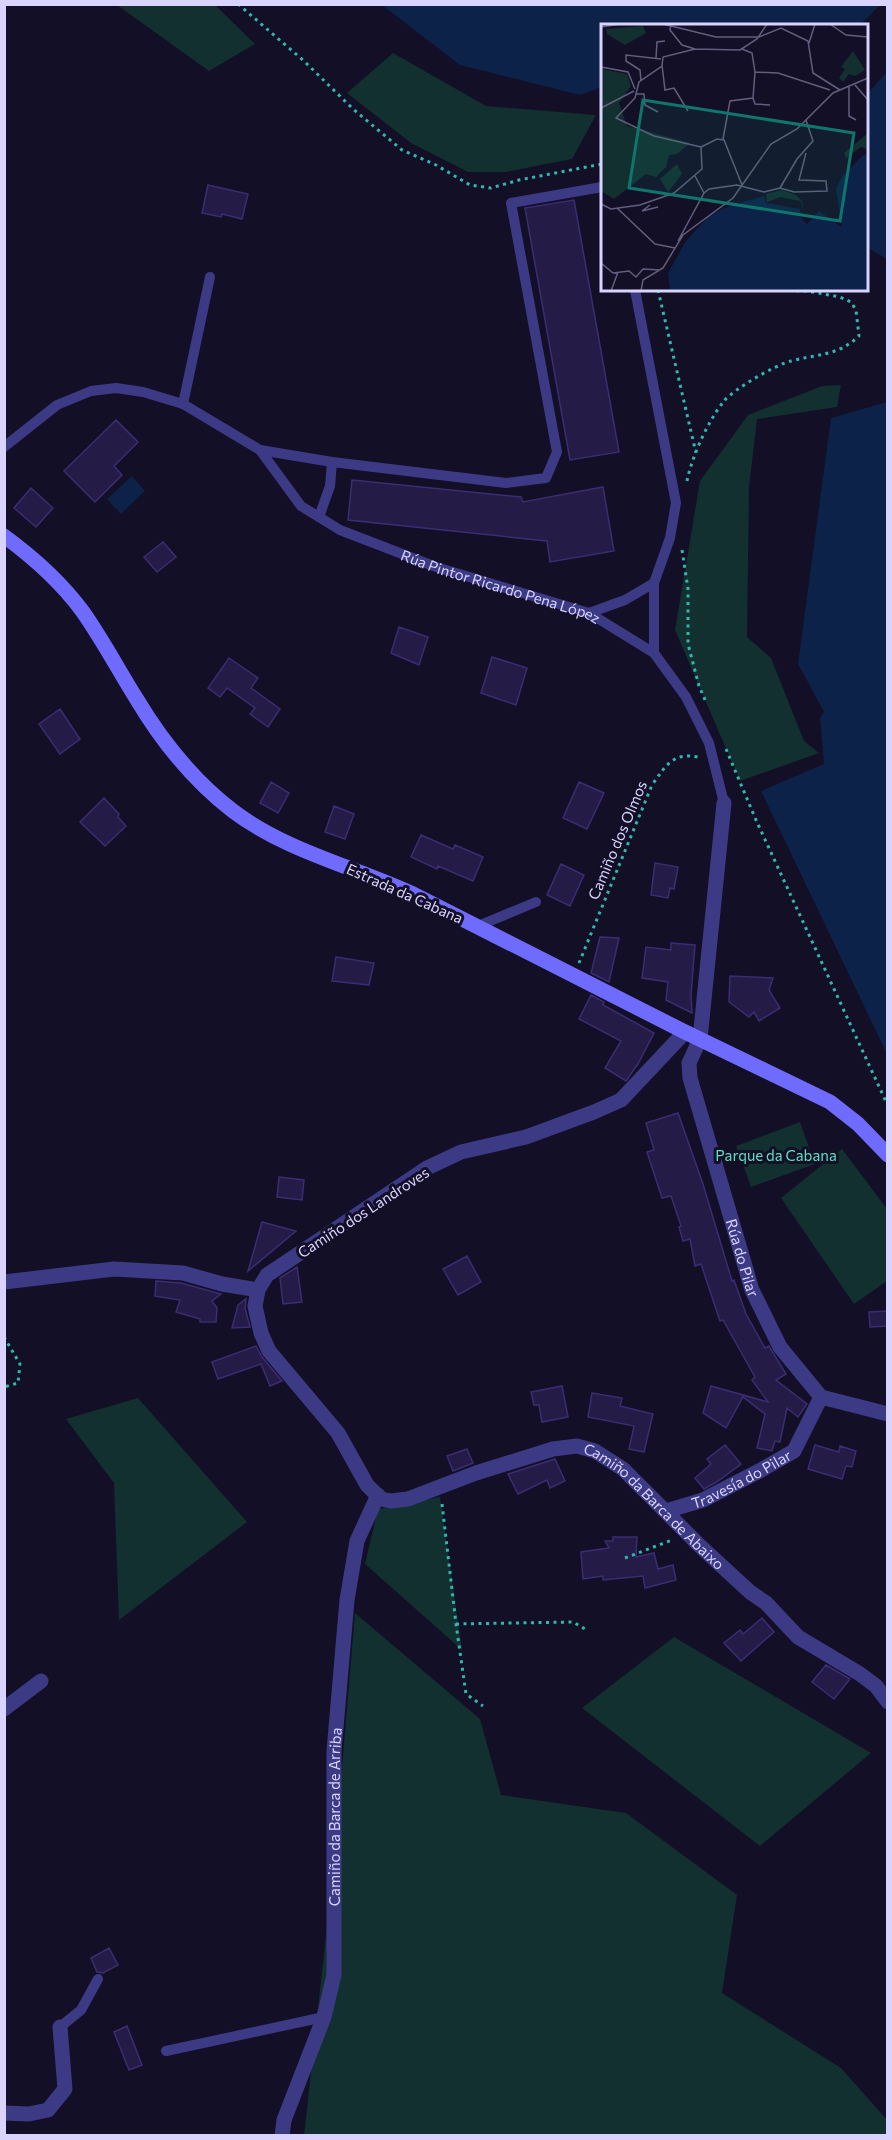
<svg xmlns="http://www.w3.org/2000/svg" width="892" height="2140" font-family="Commissioner,sans-serif">
  <style>
    .green { fill: #12302f }
    .water { fill: #0c2248 }
    .building { fill: #241b47; stroke: #3b2d73; stroke-width: 1.5 }
    .lines { fill: none; stroke-linecap: round; stroke-linejoin: round }
    .path { stroke: #2fb8b0; stroke-width: 3; stroke-dasharray: 3 4.5; stroke-linecap: butt }
    .lane { stroke: #3d3a85; stroke-width: 10 }
    .street { stroke: #3d3a85; stroke-width: 15 }
    .secondary { stroke: #6f6bff; stroke-width: 15 }
    .labels { text-anchor: middle; dominant-baseline: central; stroke-width: 6; stroke-linejoin: round; paint-order: stroke }
    .street-label { font-size: 15px; fill: #d9d4ff; stroke: #130f26 }
    .park-label { font-size: 15px; fill: #5fe0c0; stroke: #130f26 }
    .inset-road { fill: none; stroke: #625e7d; stroke-width: 1.5 }
    .view { fill: #0f766e; fill-opacity: 0.15; stroke: #0f766e; stroke-width: 3 }
    .inset-edge { fill: none; stroke: #d9d4ff; stroke-width: 3 }
  </style>
  <rect width="100%" height="100%" fill="#130f26"/>
  <path class="green" d="M117 5H215L255 44 209 71Z
    M393 53 486 106 596 115 572 159 506 172H468L411 143 347 93Z
    M841 385 837 407 757 419 749 487 747 637 771 658 804 741 819 753 740 781 675 630 700 481 748 415 822 386Z
    M800 1122 815 1164 751 1187 736 1146Z
    M842 1149 887 1209V1281L854 1304 781 1198Z
    M138 1398 247 1522 119 1620 114 1483 66 1419Z
    M440 1497 462 1650 365 1564 378 1509Z
    M355 1613 480 1719 501 1795 626 1813 737 1895 722 1993 841 2068 888 2121 887 2136H304L334 1863Z
    M674 1637 871 1753 760 1846 582 1708Z"/>
  <path class="water" d="M382 5H880L860 25 602 26V87L580 95 460 65Z
    M887 72V259L866 247 867 94Z
    M887 402H888L887 1054 761 791 824 764 820 718 824 712 798 664 831 418Z
    M132 476 145 491 121 514 107 499Z"/>
  <path class="building" d="M208 185 248 194 242 219 222 214 221 217 202 213Z
    M574 200 619 452 570 460 525 208Z
    M116 420 138 442 114 466 122 475 95 502 64 471Z
    M352 480 521 497 523 502 603 487 614 551 550 562 547 541 348 520Z
    M31 488 53 508 36 527 14 508Z
    M163 542 176 557 157 572 144 557Z
    M399 627 428 637 419 665 391 653Z
    M492 657 527 668 516 705 481 693Z
    M229 658 258 678 251 688 280 709 268 727 250 714 255 708 227 688 220 697 208 688Z
    M60 709 80 739 60 754 39 724Z
    M271 782 289 793 278 813 260 803Z
    M579 782 604 793 587 829 563 818Z
    M104 798 119 814 118 817 126 826 105 846 80 822Z
    M334 806 354 814 345 839 325 832Z
    M421 835 453 849 455 845 483 857 473 881 438 866 437 869 411 857Z
    M655 863 678 867 674 889 670 888 668 898 651 895Z
    M561 864 584 875 570 906 547 895Z
    M600 937 619 938 609 982 591 973Z
    M671 943 695 945 691 995 692 1013 666 1000 668 982 642 978 646 947 671 950Z
    M336 957 374 963 369 985 332 981Z
    M730 976 773 978 769 990 780 1008 759 1021 754 1012 749 1017 729 1002Z
    M591 995 604 1002 603 1005 654 1033 637 1066V1065L626 1081 605 1068 621 1041 579 1019Z
    M678 1113 703 1184 732 1281 734 1280 746 1314 765 1348 769 1346 786 1374 776 1380 807 1404 798 1417 787 1408 780 1442 775 1441 772 1451 757 1448 765 1414 743 1397 726 1428 703 1413 711 1386 768 1402 752 1380 755 1377 723 1320 720 1321 701 1264 695 1266 690 1239 683 1241 679 1227 681 1226 671 1196 662 1198 647 1152 654 1150 646 1123Z
    M279 1177 304 1180 302 1200 277 1197Z
    M262 1222 296 1231 248 1271Z
    M467 1256 481 1282 458 1295 443 1269Z
    M297 1267 302 1302 283 1304 280 1278Z
    M156 1281 181 1283 221 1294 212 1301 217 1308 216 1322H200V1319L176 1312 180 1300 155 1296Z
    M246 1299 245 1308 250 1327 232 1328 238 1305Z
    M888 1311V1326L870 1327 869 1312Z
    M256 1346 262 1357 282 1381 270 1386 261 1364 218 1379 212 1362Z
    M562 1386 568 1417 542 1422 539 1405H534L531 1392Z
    M592 1393 622 1398 620 1406 653 1414 644 1452 629 1449 634 1426 588 1417Z
    M725 1445 741 1464 718 1481 704 1489 695 1478 711 1464 707 1459Z
    M815 1445 839 1452 840 1446 856 1451 852 1467 846 1466 842 1479 808 1469Z
    M467 1449 473 1463 453 1471 447 1456Z
    M555 1459 565 1481 550 1488 547 1480 518 1494 508 1474Z
    M613 1537H637L636 1557 654 1553 658 1569 673 1565 676 1580 645 1588 643 1576 603 1580V1576L583 1579 581 1552 609 1548 605 1541H613Z
    M762 1618 774 1632 741 1661 724 1643 740 1630 743 1634Z
    M826 1665 850 1679 834 1699 812 1682Z
    M109 1948 118 1965 103 1973 97 1972 91 1958Z
    M127 2026 142 2065 129 2070 114 2032Z"/>
  <g class="lines">
    <path class="path" d="M238 4 304 61 353 109 402 150 436 165 470 185 491 188 519 180 602 164
      M658 290 696 453
      M687 481C692 456 708 421 724 401 734 389 775 365 791 361 817 354 838 356 859 336L856 310 851 302 840 297 807 291 778 290
      M682 550 688 589V644L699 686 706 702
      M726 749 756 820 888 1106
      M579 963 652 785C666 766 672 752 698 757
      M4 1337 20 1364 18 1383 4 1387
      M442 1504 456 1624 466 1694 483 1706
      M625 1558 672 1540
      M456 1624 573 1622 587 1630"/>
    <g class="lane">
      <path d="M635 290 676 503 670 538 654 583V653"/>
      <path d="M183 404 210 277"/>
      <path id="s1" d="M4 447 57 405 91 391 116 388 143 392 183 404 260 450 301 506 340 530 436 567 589 613 654 653 686 697 709 743 724 803"/>
      <path d="M260 450 332 462 506 483 546 478 557 452 511 203 602 187"/>
      <path d="M319 517 330 486 332 462"/>
      <path d="M589 613 625 600 654 583"/>
      <path d="M478 926 536 902"/>
      <path d="M60 2027 81 2010 98 1979"/>
      <path d="M166 2051 324 2017"/>
    </g>
    <g class="street">
      <path id="s2" d="M724 803 700 1039 689 1063 690 1078 752 1290 780 1347 821 1397 888 1414"/>
      <path id="s3" d="M685 1032 621 1100 594 1112 526 1137 461 1152 427 1168 267 1275 258 1290 255 1306 261 1333 269 1351 338 1433 367 1485 381 1499 391 1501 408 1499 476 1473 553 1449 577 1446 595 1451 623 1469 700 1546 750 1592 766 1603 798 1637 860 1674 876 1686 888 1702"/>
      <path d="M4 1282 114 1269 183 1273 222 1284 258 1290"/>
      <path id="s4" d="M666 1511 703 1500 761 1470 794 1451 821 1397"/>
      <path d="M4 1709 41 1681"/>
      <path d="M4 2113 29 2114 48 2110 65 2089 60 2027"/>
      <path id="s5" d="M282 2136 284 2120 324 2017 334 1975V1751L347 1600 357 1541 378 1495"/>
    </g>
    <path class="secondary" d="M4 536C34 558 61 582 83 612 102 639 118 669 136 698 161 740 194 781 233 811 286 851 352 866 411 893L685 1032 830 1102 858 1124 888 1155"/>
  </g>
  <g class="labels">
    <g class="street-label">
      <text stroke="none"><textPath href="#s1" startOffset="574">Rúa Pintor Ricardo Pena López</textPath></text>
      <text transform="translate(617 840) rotate(-67)">Camiño dos Olmos</text>
      <text transform="translate(405 893) rotate(24)">Estrada da Cabana</text>
      <text transform="translate(363 1212) rotate(-33)">Camiño dos Landroves</text>
      <text stroke="none"><textPath href="#s2" startOffset="466">Rúa do Pilar</textPath></text>
      <text stroke="none"><textPath href="#s4" startOffset="82">Travesía do Pilar</textPath></text>
      <text stroke="none"><textPath href="#s3" startOffset="1064">Camiño da Barca de Abaixo</textPath></text>
      <text stroke="none"><textPath href="#s5" startOffset="328">Camiño da Barca de Arriba</textPath></text>
    </g>
    <g class="park-label">
      <text x="776" y="1155">Parque da Cabana</text>
    </g>
  </g>
  <g transform="translate(601 24)">
    <rect width="267" height="267" fill="#130f26"/>
    <path d="M42 2 45 9 24 21 6 10 5 5ZM252 27 264 46 254 52 248 50 242 58 238 54 244 45 240 43ZM0 45 26 50 30 62 18 79 26 102 89 119 76 130 68 131 65 143 55 153 45 150 13 175 0 167ZM267 109 266 125 260 123 245 134 243 129ZM76 140 81 150 67 168 59 155ZM181 166 195 171 201 177 202 186 200 177 194 176 179 173 166 178 165 170Z" fill="#12302f"/>
    <path d="M267 130V267H69L67 249 85 217 108 192 123 184 163 172 165 179 199 185 200 194 206 200 218 187 241 203 235 165 240 154 262 131Z" fill="#0c2248"/>
    <path class="inset-road" d="M62 0 115 13H158L180 4 207 17 212 49 239 66M70 0 69 6 81 21 94 25M81 0H138M229 0 245 11 267 13M0 3 19 0M208 19 214 0M141 25 151 29 154 48M55 34 56 18 64 17M61 41 64 66 73 64 87 87M0 43 27 48 34 65M40 57 39 46 25 37V31L60 35M254 61 267 76M248 63V92L255 96M35 70H43L44 81 57 88M152 74 154 80 169 81M0 84 33 67M122 115 129 77 152 74 154 48 177 49 229 66M100 123 53 112 15 94 34 74 38 58 61 42 62 33 94 25 139 26 156 15 166 0M100 123 116 115 123 116 141 161M94 152 103 169M179 164 193 168 226 167 225 157 198 156 205 129M0 180 10 185 39 181 73 169 101 145 100 123M49 181 41 187 57 183M16 184 54 220 74 224M77 217 103 169 108 165 136 161 163 168 179 164 196 135 212 117 205 96M0 239 12 249 28 247 35 253 42 245 59 246M10 267 17 248M40 267 42 256 62 244 82 211 132 174 170 120 196 105 232 69 267 54"/>
    <path class="view" d="M42 76 253 109 239 197 28 164Z"/>
    <rect width="267" height="267" class="inset-edge"/>
  </g>
  <rect width="892" height="2140" fill="none" stroke="#d9d4ff" stroke-width="12"/>
</svg>
